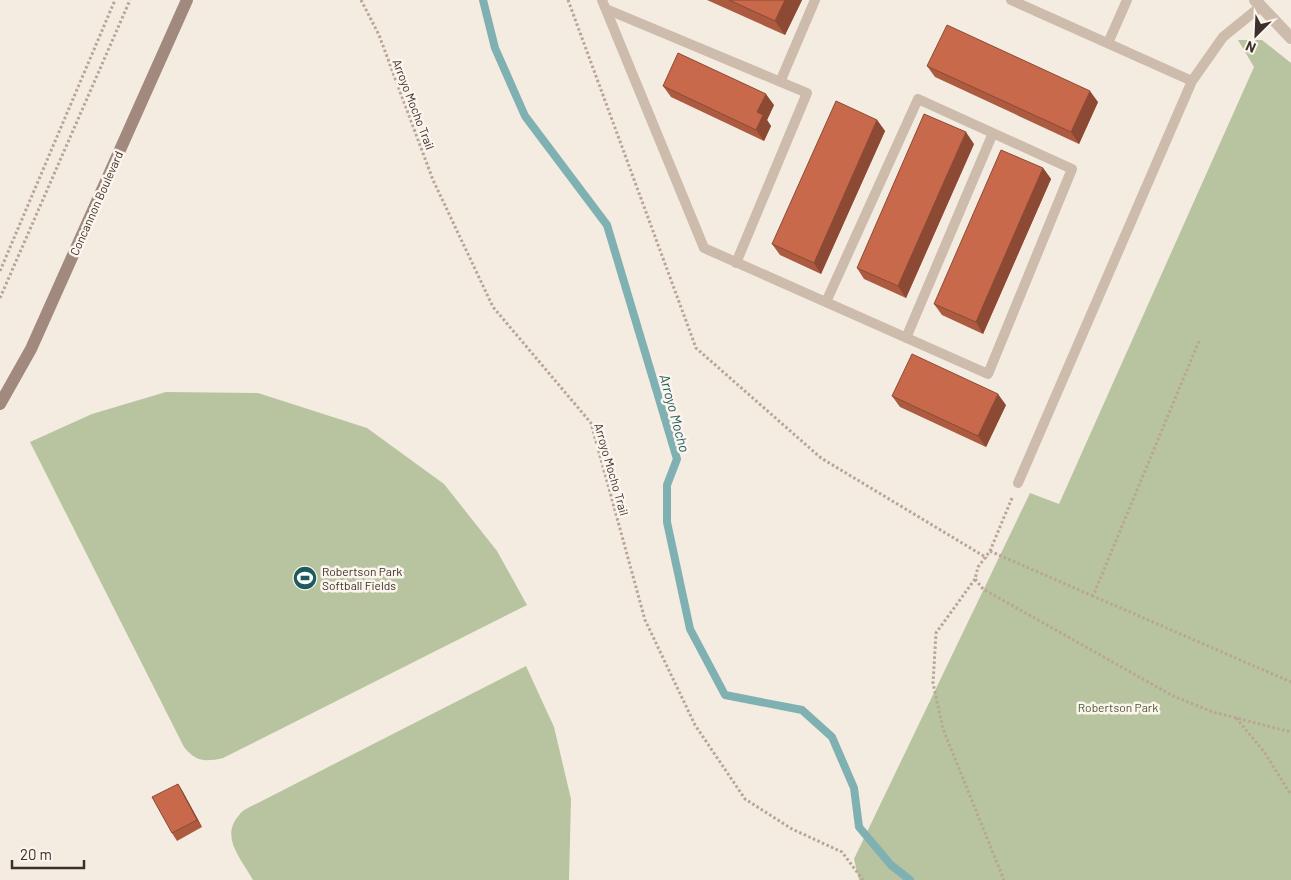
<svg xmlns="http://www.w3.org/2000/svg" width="1291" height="880" font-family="Barlow,sans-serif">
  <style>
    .green { fill: #b8c4a0 }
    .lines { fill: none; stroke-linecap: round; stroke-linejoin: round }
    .stream { stroke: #7fb0b2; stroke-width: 8 }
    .path { stroke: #b9a596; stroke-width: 3; stroke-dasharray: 2.5 2.5; stroke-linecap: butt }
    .service { stroke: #cdbbac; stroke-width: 10 }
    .minor { stroke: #cdbbac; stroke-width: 12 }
    .secondary { stroke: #a18a7d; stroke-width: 12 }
    .wall { fill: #ac5a40 }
    .shaded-wall { fill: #8c4a34 }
    .building { fill: #c8694b; stroke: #8c4a34 }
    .labels { text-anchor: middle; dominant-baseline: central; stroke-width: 5; stroke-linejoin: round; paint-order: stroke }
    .street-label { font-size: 12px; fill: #3b302b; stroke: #fbf5ee }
    .poi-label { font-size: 12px; fill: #3b302b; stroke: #fbf5ee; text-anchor: start }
    .park-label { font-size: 12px; fill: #4a5a2e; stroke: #fbf5ee }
    .water-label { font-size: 14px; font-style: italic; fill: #1f5a5e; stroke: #fbf5ee }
  </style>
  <rect width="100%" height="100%" fill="#f4ebe1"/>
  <path class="green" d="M1238 40H1262L1291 63V880H859L854 859 1030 493 1059 504 1254 67Z
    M166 392 258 393 367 428 444 484 497 551 527 605 223 758C205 762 196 762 184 747L30 442 92 414Z
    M526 666 554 727 571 799 569 880H253C239 855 217 834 244 810Z"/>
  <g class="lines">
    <path class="stream" d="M483 0 495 48 525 116 607 225 677 459 667 485V522L690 629 725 695 802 710 832 737 854 788 859 827 891 865 910 880"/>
    <path class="path" d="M361 0 379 35 433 180 493 307 591 423 645 620 695 725 745 799 792 829 842 852 863 880
      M568 0 696 348 821 458 987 558
      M0 271 115 0
      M0 298 130 0
      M1199 341 1093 596 1291 682
      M1012 498 990 551 978 567 975 579 983 589 1173 696 1213 712 1291 732
      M990 551 1093 596
      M975 579 936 633 933 683 943 729 1004 880
      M1236 718 1265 753 1291 795"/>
    <path class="service" d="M602 0 704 248 988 374 1072 169 918 99 826 302
      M1011 0 1192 81
      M606 9 807 93 736 263
      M1108 43 1127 0
      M780 82 815 0
      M906 338 993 133
      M1018 483 1192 81 1223 37 1260 7"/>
    <path class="minor" d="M1255 0 1291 38"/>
    <path class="secondary" d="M0 404 31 349 187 0"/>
  </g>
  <path class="wall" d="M707 0H802L785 35Z
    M927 66 1098 102 1079 144 935 77Z
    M663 86 774 105 767 120 771 126 764 141 671 97Z
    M877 120 885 131 821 274 780 255 772 244Z
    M974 144 906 298 864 279 857 268Z
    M1043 168 1051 179 983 334 942 315 934 304Z
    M892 396 1006 405 986 447 900 407Z
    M178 784 183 792 202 827 177 841 172 833Z"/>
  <path class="shaded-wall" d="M785 0H802L785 35 775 21Z
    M1090 91 1098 102 1079 144 1071 132Z
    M766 94 774 105 767 120 771 126 764 141 756 130 757 112Z
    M877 120 885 131 821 274 814 263Z
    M966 132 974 144 906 298 898 286Z
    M1043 168 1051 179 983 334 976 322Z
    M998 394 1006 405 986 447 978 436Z
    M178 784 183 792 202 827 197 820Z"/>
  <path class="building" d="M729 0H785L775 21Z
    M947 25 1090 91 1071 132 927 66Z
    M678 53 766 94 757 112 763 115 756 130 663 86Z
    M836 101 877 120 814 263 772 244Z
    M924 114 966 132 898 286 857 268Z
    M1001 150 1043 168 976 322 934 304Z
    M912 354 998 394 978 436 892 396Z
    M178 784 197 820 172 833 152 797Z"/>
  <defs>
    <g id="stadium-disc" transform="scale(1.25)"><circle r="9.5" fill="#1f5a5e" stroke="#fbf5ee"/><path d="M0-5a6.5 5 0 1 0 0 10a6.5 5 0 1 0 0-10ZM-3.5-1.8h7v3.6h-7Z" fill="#fff"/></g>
  </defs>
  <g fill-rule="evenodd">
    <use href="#stadium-disc" x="305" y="578"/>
  </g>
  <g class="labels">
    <g class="street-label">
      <text transform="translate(414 104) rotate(69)">Arroyo Mocho Trail</text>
      <text transform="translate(96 203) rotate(-66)">Concannon Boulevard</text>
      <text transform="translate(612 469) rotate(74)">Arroyo Mocho Trail</text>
    </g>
    <g class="poi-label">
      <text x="322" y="571">Robertson Park<tspan x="322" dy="14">Softball Fields</tspan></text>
    </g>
    <g class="park-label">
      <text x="1118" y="707">Robertson Park</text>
    </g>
    <g class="water-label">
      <text transform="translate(675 413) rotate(75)">Arroyo Mocho</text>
    </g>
  </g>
  <g transform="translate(1256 35) rotate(204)" stroke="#fbf5ee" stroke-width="4" paint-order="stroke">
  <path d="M0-4L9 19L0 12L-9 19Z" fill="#3b302b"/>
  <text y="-8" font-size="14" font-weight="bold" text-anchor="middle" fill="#3b302b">N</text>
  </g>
  <path d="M12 860v8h72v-8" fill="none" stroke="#3b302b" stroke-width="2.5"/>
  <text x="20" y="860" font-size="15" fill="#3b302b" stroke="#fbf5ee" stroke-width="4" paint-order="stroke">20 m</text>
</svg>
